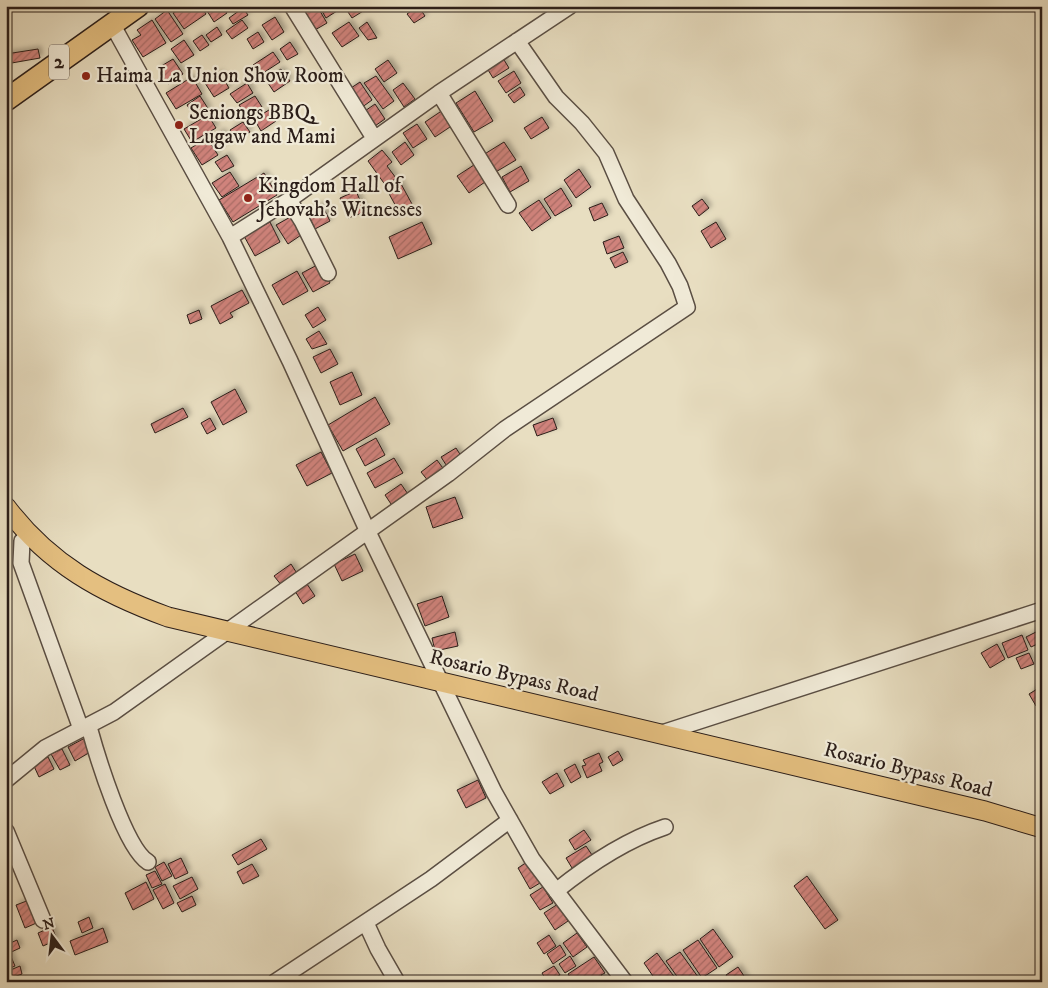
<svg xmlns="http://www.w3.org/2000/svg" width="1048" height="988" font-family="'IM FELL DW Pica',serif">
  <style>
    .building { fill: url(#building-hatch); stroke: #2b1e19; filter: url(#shadow) }
    .lines { fill: none; stroke-linecap: round; stroke-linejoin: round }
    .minor-casing { stroke: #5a4e43; stroke-width: 18 }
    .major-casing { stroke: #2b1e19; stroke-width: 21 }
    .highway-casing { stroke: #2b1e19; stroke-width: 24 }
    .minor { stroke: #f0ead7; stroke-width: 15 }
    .major { stroke: #e4bf80; stroke-width: 19 }
    .highway { stroke: #e4bf80; stroke-width: 21 }
    .poi-dot { fill: #8f2418; stroke: #f0ead7; stroke-width: 2 }
    .labels { text-anchor: middle; dominant-baseline: central; stroke-width: 4.5; stroke-linejoin: round; paint-order: stroke }
    .shield { fill: #f0ead7; stroke: #665b52; stroke-width: 1 }
    .shield-label { font-size: 20px; font-weight: bold; fill: #2b1e19 }
    .poi-label { font-size: 21px; fill: #2b1e19; stroke: #f0ead7; text-anchor: start }
    .street-label { font-size: 21px; fill: #2b1e19; stroke: #f0ead7 }
  </style>
  <defs>
    <pattern id="building-hatch" width="6" height="6" patternUnits="userSpaceOnUse" patternTransform="scale(1.25)"><rect width="6" height="6" fill="#d0837c"/><path d="M-1 1l2-2M0 6l6-6M5 7l2-2" fill="none" stroke="#a96b65"/></pattern>
    <filter id="shadow"><feDropShadow dx="3" dy="-3" stdDeviation="2.5" flood-color="#0004"/></filter>
  </defs>
  <rect width="100%" height="100%" fill="#e8dec1"/>
  <filter id="stains"><feTurbulence type="fractalNoise" baseFrequency=".004" numOctaves="4"/><feColorMatrix values="0 0 0 0 .2 0 0 0 0 .09 0 0 0 0 .02 0 0 0 .5 -.17"/></filter>
  <radialGradient id="worn" r=".72"><stop offset=".6" stop-color="#630" stop-opacity="0"/><stop offset="1" stop-color="#630" stop-opacity=".3"/></radialGradient>
  <path class="building" d="M183 6H201L206 14 184 29 173 13Z
    M204 6H223L227 13 214 22Z
    M313 6H317L327 23 315 30 304 11Z
    M319 6H334L337 11 326 18Z
    M344 6H367L368 8 352 18Z
    M418 6 425 16 414 23 407 14Z
    M243 8 248 15 233 24 229 18Z
    M167 10 183 34 171 42 155 19Z
    M275 17 284 32 272 40 262 25Z
    M152 20 166 43 143 57 132 40 141 35 137 30Z
    M242 20 248 28 232 39 226 31Z
    M349 22 359 36 342 47 332 33Z
    M367 22 377 38 368 40 359 28Z
    M217 27 222 35 211 42 206 35Z
    M258 32 264 42 253 49 247 39Z
    M202 35 209 45 200 51 193 41Z
    M184 40 194 55 181 63 171 49Z
    M290 42 298 54 287 60 280 49Z
    M38 49 40 58 6 64V54Z
    M273 52 280 62 260 75 253 65Z
    M501 55 509 68 493 78 485 65Z
    M173 59 183 74 168 84 158 68Z
    M388 60 397 73 384 82 375 69Z
    M281 69 290 81 274 92 266 80Z
    M514 71 521 83 506 93 498 81Z
    M220 73 229 88 214 97 205 83Z
    M376 76 394 101 383 109 364 83Z
    M192 77 202 94 176 109 166 93Z
    M360 82 372 100 361 108 348 90Z
    M247 83 253 93 237 103 230 94Z
    M403 83 415 99 404 107 393 90Z
    M520 87 525 95 514 103 508 95Z
    M475 91 493 121 474 132 456 103Z
    M200 96 209 110 195 118 187 105Z
    M255 96 262 107 247 117 239 105Z
    M375 104 385 119 372 128 362 113Z
    M269 110 276 121 261 131 254 119Z
    M443 110 453 125 435 137 425 122Z
    M208 115 216 128 192 142 184 129Z
    M542 117 549 128 531 139 524 128Z
    M243 122 250 132 236 140 230 130Z
    M417 124 427 139 413 148 403 133Z
    M222 131 229 142 218 150 211 139Z
    M207 138 218 155 202 165 191 148Z
    M405 142 414 155 401 165 392 152Z
    M504 142 516 160 494 173 483 155Z
    M382 150 392 162 387 166 396 178 386 186 368 161Z
    M227 155 234 166 222 172 215 162Z
    M477 163 488 180 469 193 457 176Z
    M521 166 529 181 510 192 502 177Z
    M579 169 591 187 576 198 564 180Z
    M230 172 239 186 222 197 212 183Z
    M264 173 277 195 233 222 219 200Z
    M400 182 412 204 399 212 387 190Z
    M561 188 572 206 555 216 544 199Z
    M356 191 365 212 348 218 340 198Z
    M702 199 709 208 699 216 692 206Z
    M539 200 551 218 532 231 519 213Z
    M602 203 608 215 594 221 589 208Z
    M322 205 330 221 315 229 307 213Z
    M294 215 304 233 288 244 276 225Z
    M270 222 280 242 255 256 244 236Z
    M422 222 432 244 398 259 389 237Z
    M716 222 726 239 711 248 701 231Z
    M619 236 624 248 607 254 603 242Z
    M623 252 628 262 615 268 610 258Z
    M321 263 330 283 313 292 302 273Z
    M297 271 308 291 283 305 272 285Z
    M242 290 249 303 230 313 233 317 220 324 211 306Z
    M318 307 326 320 313 328 305 315Z
    M199 310 202 319 190 324 187 315Z
    M319 331 327 344 312 349 306 339Z
    M330 349 338 364 321 373 313 357Z
    M352 372 362 395 340 405 330 382Z
    M235 389 247 412 223 425 211 402Z
    M375 397 390 424 343 451 328 425Z
    M183 408 188 417 155 433 151 424Z
    M210 418 216 429 207 434 201 423Z
    M553 418 557 429 537 436 533 425Z
    M376 438 385 455 365 466 356 449Z
    M456 448 463 459 448 468 441 457Z
    M321 452 332 473 307 486 296 465Z
    M394 458 403 473 375 488 367 473Z
    M437 460 445 471 429 482 421 472Z
    M401 484 410 497 393 507 385 495Z
    M455 497 463 518 433 528 426 507Z
    M355 554 363 571 342 581 334 564Z
    M291 564 298 575 282 586 274 576Z
    M307 584 315 596 303 604 295 591Z
    M442 596 449 617 425 626 417 604Z
    M1038 631 1042 642 1031 647 1026 637Z
    M455 632 458 646 435 651 432 638Z
    M1022 635 1028 650 1008 658 1002 643Z
    M997 644 1005 659 990 668 981 653Z
    M1029 653 1034 664 1021 669 1016 658Z
    M1042 686V702L1036 706 1029 694Z
    M85 738 92 751 75 761 68 747Z
    M62 749 70 765 60 770 51 754Z
    M618 751 623 760 613 766 608 757Z
    M599 753 603 762 599 764 602 771 587 778 582 766 586 765 583 760Z
    M48 757 54 769 39 777 33 764Z
    M575 764 581 777 571 783 564 770Z
    M557 773 564 786 550 794 542 782Z
    M478 780 486 798 466 808 457 790Z
    M584 830 591 840 575 850 569 840Z
    M261 839 267 849 238 865 232 855Z
    M586 846 596 861 575 873 566 858Z
    M181 858 188 873 175 879 168 864Z
    M164 862 172 876 162 881 155 867Z
    M527 862 540 883 530 889 518 868Z
    M252 864 259 876 243 884 237 872Z
    M155 871 162 884 152 888 146 875Z
    M807 876 838 920 825 929 794 886Z
    M192 877 198 889 180 899 173 886Z
    M146 882 154 899 133 910 125 893Z
    M165 884 174 903 163 909 153 890Z
    M543 887 553 903 540 910 530 895Z
    M192 896 196 905 182 912 177 903Z
    M32 899 41 921 25 928 16 905Z
    M558 904 568 921 555 930 544 913Z
    M89 917 93 928 82 933 78 922Z
    M52 927 57 940 43 946 38 933Z
    M103 928 108 942 75 955 70 941Z
    M713 929 733 957 719 967 700 939Z
    M577 933 587 947 573 957 563 943Z
    M549 935 556 946 544 954 537 943Z
    M17 940 20 948 7 954 6 945Z
    M698 940 717 968 702 978 683 950Z
    M560 945 566 955 553 964 547 954Z
    M680 952 701 981 700 982H681L666 961Z
    M657 953 678 982H657L644 963Z
    M10 954 15 966 8 969 6 956Z
    M570 956 576 966 565 973 559 964Z
    M594 957 605 973 601 975 605 982H573L568 974Z
    M20 966 22 974 11 978 8 971Z
    M554 966 560 975 547 982 542 973Z
    M738 967 748 982H730L726 975Z"/>
  <g class="lines">
    <g class="minor-casing">
      <path id="minor" d="M292 6 374 138
        M112 24 230 237 290 361 368 532 494 792 532 859 625 982
        M439 93 508 205
        M289 200 302 221 328 273
        M230 237 289 200 439 93 570 6
        M22 541 21 563 81 729
        M89 727C97 756 125 848 148 862
        M659 734 1042 610
        M6 780 45 748 114 712 448 474 505 429 687 307 680 286 668 263 626 199 606 153 582 123 556 97 517 41
        M6 831 43 920
        M556 891C587 866 626 840 665 827
        M366 923 378 949 397 982
        M275 982 431 879 510 820"/>
    </g>
    <g class="major-casing">
      <path id="major" d="M6 507C49 564 102 593 168 617L985 811 1042 828"/>
    </g>
    <g class="highway-casing">
      <path id="highway" d="M6 100 138 6"/>
    </g>
    <use href="#minor" class="minor"/>
    <use href="#major" class="major"/>
    <use href="#highway" class="highway"/>
  </g>
  <g class="poi-dot">
    <circle cx="86" cy="76" r="5"/>
    <circle cx="179" cy="125" r="5"/>
    <circle cx="248" cy="198" r="5"/>
  </g>
  <g class="labels">
    <rect class="shield" x="49" y="44.5" width="20" height="35" rx="4"/>
    <g class="shield-label">
      <text x="59" y="62">2</text>
    </g>
    <g class="poi-label">
      <text x="96" y="76">Haima La Union Show Room</text>
      <text x="189" y="113">Seniongs BBQ,<tspan x="189" dy="24">Lugaw and Mami</tspan></text>
      <text x="258" y="186">Kingdom Hall of<tspan x="258" dy="24">Jehovah's Witnesses</tspan></text>
    </g>
    <g class="street-label">
      <text transform="translate(514 676) rotate(13)">Rosario Bypass Road</text>
      <text transform="translate(908 770) rotate(14)">Rosario Bypass Road</text>
    </g>
  </g>
  <rect width="1048" height="988" fill="none" stroke="#e8dec1" stroke-width="25"/>
  <rect x="8" y="8" width="1033" height="973" fill="none" stroke="#2b1e19" stroke-width="2.5"/>
  <rect x="12" y="12" width="1023" height="963" fill="none" stroke="#2b1e19"/>
  <g transform="translate(52 936) rotate(345)" stroke="#f0ead7" stroke-width="4" paint-order="stroke">
  <path d="M0-4L9 19L0 12L-9 19Z" fill="#2b1e19"/>
  <text y="-8" font-size="14" font-weight="bold" text-anchor="middle" fill="#2b1e19">N</text>
  </g>
  <rect width="100%" height="100%" filter="url(#stains)"/>
  <rect width="100%" height="100%" fill="url(#worn)"/>
</svg>
